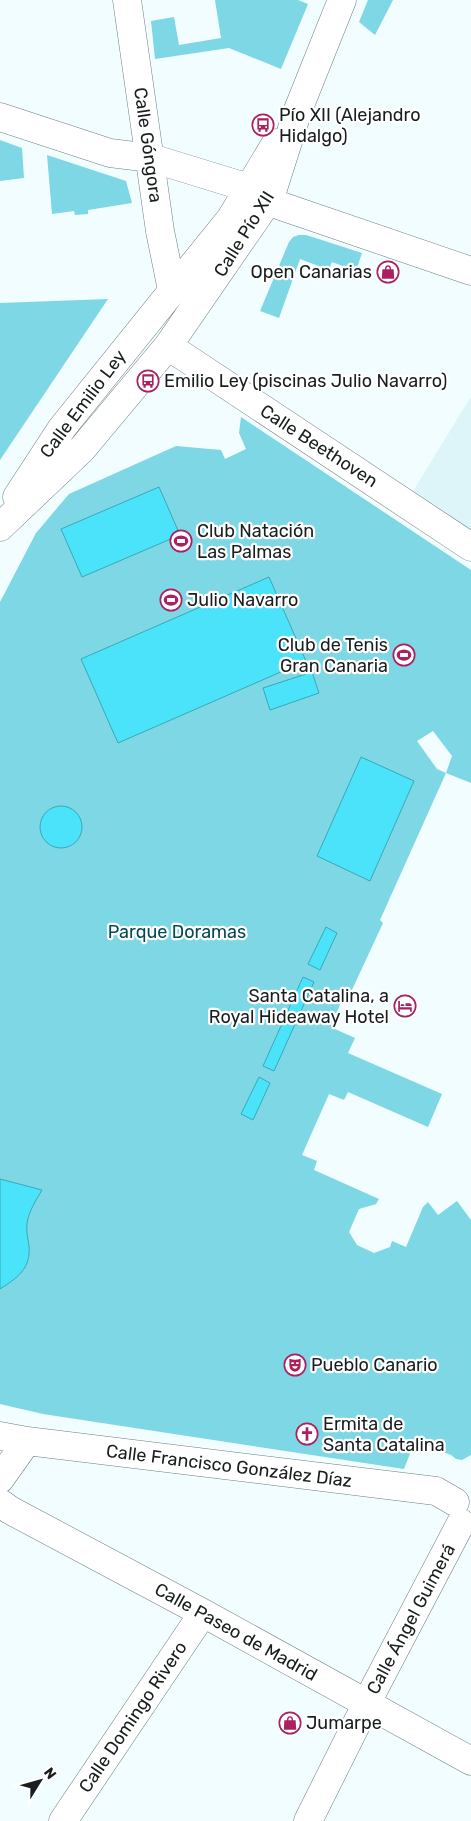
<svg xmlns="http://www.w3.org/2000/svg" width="471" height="1821" font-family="Rubik,sans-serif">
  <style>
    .built { fill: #ddf5f9 }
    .green { fill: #7ed7e5; fill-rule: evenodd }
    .water { fill: #4ae3f9; stroke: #3ba8b7 }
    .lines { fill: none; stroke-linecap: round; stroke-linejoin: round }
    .minor-casing { stroke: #717e80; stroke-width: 29 }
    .minor { stroke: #fff; stroke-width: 28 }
    .labels { text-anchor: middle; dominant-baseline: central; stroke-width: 4.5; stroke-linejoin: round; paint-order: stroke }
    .poi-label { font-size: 18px; fill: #181d1e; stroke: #fff; text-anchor: start }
    .street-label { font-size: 18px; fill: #181d1e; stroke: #fff }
    .park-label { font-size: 18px; fill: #024952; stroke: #fff }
  </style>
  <rect width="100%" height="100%" fill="#f1fdff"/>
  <path class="built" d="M470 398H471V531L412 493Z"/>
  <path class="green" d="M215 0H298L308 4 281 69 229 48 155 59 151 21 174 17 179 45 221 38Z
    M368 0H393L375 35 359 22Z
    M0 140 22 148 24 178 0 181Z
    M47 155 126 181 132 203 88 210V214L75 215 74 211 52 214Z
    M299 235H306L362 253 356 271 332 262 329 270 300 259 279 318 260 311 289 242 293 237Z
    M108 299 0 460V303Z
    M241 417 471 570V783L446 773 380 920 383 923 351 992 346 990 334 1019 339 1021 335 1029 355 1038 348 1053 442 1094 428 1127 348 1092 344 1100 329 1094 302 1155 317 1161 314 1170 379 1199 376 1204 359 1209 349 1232 357 1245 374 1253 390 1247 392 1241 406 1247 423 1207 428 1202 438 1215 457 1201 471 1220V1455L462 1460 456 1459 451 1455 415 1441 404 1469 43 1414 0 1404V602L36 533 69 494 176 446 221 450 225 459 246 449 239 433ZM433 731 452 756 446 773 437 769 417 741Z"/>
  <path class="water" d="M159 487 180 535 82 577 61 529Z
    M269 577 306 661 118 743 81 659Z
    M312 672 319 693 270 710 263 688Z
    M361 757 414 781 370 881 317 856Z
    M40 827a21 21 0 1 1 42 0a21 21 0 1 1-42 0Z
    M326 927 337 933 320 970 308 964Z
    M303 977 314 982 274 1071 263 1066Z
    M259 1077 270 1083 253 1120 241 1114Z
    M0 1179 42 1190C36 1200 29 1211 27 1223 26 1231 28 1239 29 1246 31 1269 17 1278 0 1289Z"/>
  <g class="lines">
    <g class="minor-casing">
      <path id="minor" d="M127 0 160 231 172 290
        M0 117 110 153 151 158 249 188 270 198 278 205 471 271
        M168 346 471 547
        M17 497 62 428 231 218 276 143
        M0 527 82 449 168 346 270 198 298 110 342 0
        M0 1436 27 1441 436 1491 455 1502
        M0 1479 27 1441
        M0 1503 10 1510 203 1613 471 1761
        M63 1821 203 1613
        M308 1821 376 1685 461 1523"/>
    </g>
    <use href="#minor" class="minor"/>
  </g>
  <defs>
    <g id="bus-ring" transform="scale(1.125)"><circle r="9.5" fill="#fff" stroke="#ab2060" stroke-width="1.5"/><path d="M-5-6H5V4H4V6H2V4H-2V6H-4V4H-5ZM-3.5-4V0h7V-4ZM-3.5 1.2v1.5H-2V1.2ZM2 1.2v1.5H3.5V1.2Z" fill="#ab2060"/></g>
    <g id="shop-ring" transform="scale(1.125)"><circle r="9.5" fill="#fff" stroke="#ab2060" stroke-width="1.5"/><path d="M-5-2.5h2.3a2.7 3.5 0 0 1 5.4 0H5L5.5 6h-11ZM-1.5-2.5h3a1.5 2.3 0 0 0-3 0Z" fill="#ab2060"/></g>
    <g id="stadium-ring" transform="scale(1.125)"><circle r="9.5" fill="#fff" stroke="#ab2060" stroke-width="1.5"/><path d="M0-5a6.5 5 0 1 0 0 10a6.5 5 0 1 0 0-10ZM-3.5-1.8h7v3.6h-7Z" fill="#ab2060"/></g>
    <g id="hotel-ring" transform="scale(1.125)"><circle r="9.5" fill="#fff" stroke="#ab2060" stroke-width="1.5"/><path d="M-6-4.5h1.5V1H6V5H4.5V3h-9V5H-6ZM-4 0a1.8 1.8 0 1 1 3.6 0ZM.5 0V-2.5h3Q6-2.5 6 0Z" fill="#ab2060"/></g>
    <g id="theatre-ring" transform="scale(1.125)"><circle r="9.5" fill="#fff" stroke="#ab2060" stroke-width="1.5"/><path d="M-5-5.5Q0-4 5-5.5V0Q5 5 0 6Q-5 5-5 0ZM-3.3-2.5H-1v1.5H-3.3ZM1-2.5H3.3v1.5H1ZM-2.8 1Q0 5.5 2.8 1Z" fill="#ab2060"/></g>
    <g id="church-ring" transform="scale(1.125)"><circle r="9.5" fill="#fff" stroke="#ab2060" stroke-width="1.5"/><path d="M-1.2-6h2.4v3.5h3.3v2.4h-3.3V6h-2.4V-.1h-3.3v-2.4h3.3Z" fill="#ab2060"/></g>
  </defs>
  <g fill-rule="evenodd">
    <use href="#bus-ring" x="263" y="125"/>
    <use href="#shop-ring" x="388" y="272"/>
    <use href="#bus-ring" x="148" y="381"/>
    <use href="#stadium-ring" x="181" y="541"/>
    <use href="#stadium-ring" x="171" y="600"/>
    <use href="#stadium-ring" x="404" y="655"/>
    <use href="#hotel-ring" x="405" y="1006"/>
    <use href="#theatre-ring" x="295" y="1365"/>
    <use href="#church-ring" x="307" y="1434"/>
    <use href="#shop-ring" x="290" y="1723"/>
  </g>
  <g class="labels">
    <g class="poi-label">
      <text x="279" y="115">Pío XII (Alejandro<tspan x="279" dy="21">Hidalgo)</tspan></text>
      <text x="372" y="272" text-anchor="end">Open Canarias</text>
      <text x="164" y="381">Emilio Ley (piscinas Julio Navarro)</text>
      <text x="197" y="531">Club Natación<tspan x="197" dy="21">Las Palmas</tspan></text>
      <text x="187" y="600">Julio Navarro</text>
      <text x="388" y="645" text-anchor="end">Club de Tenis<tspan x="388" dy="21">Gran Canaria</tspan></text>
      <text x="389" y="996" text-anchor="end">Santa Catalina, a<tspan x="389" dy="21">Royal Hideaway Hotel</tspan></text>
      <text x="311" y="1365">Pueblo Canario</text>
      <text x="323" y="1424">Ermita de<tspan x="323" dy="21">Santa Catalina</tspan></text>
      <text x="306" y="1723">Jumarpe</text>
    </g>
    <g class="street-label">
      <text transform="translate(148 145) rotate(82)">Calle Góngora</text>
      <text transform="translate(244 234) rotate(-58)">Calle Pío XII</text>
      <text transform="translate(83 404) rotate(-53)">Calle Emilio Ley</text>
      <text transform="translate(319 446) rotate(33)">Calle Beethoven</text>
      <text transform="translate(229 1466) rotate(7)">Calle Francisco González Díaz</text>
      <text transform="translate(411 1619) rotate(-62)">Calle Ángel Guimerá</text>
      <text transform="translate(236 1632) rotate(29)">Calle Paseo de Madrid</text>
      <text transform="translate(133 1717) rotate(-56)">Calle Domingo Rivero</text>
    </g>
    <g class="park-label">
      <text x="177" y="932">Parque Doramas</text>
    </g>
  </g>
  <g transform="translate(40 1781) rotate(53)" stroke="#ffffff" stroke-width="4" paint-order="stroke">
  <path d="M0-4L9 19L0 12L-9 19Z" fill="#181d1e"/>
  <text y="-8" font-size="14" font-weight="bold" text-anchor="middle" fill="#181d1e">N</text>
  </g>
</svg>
